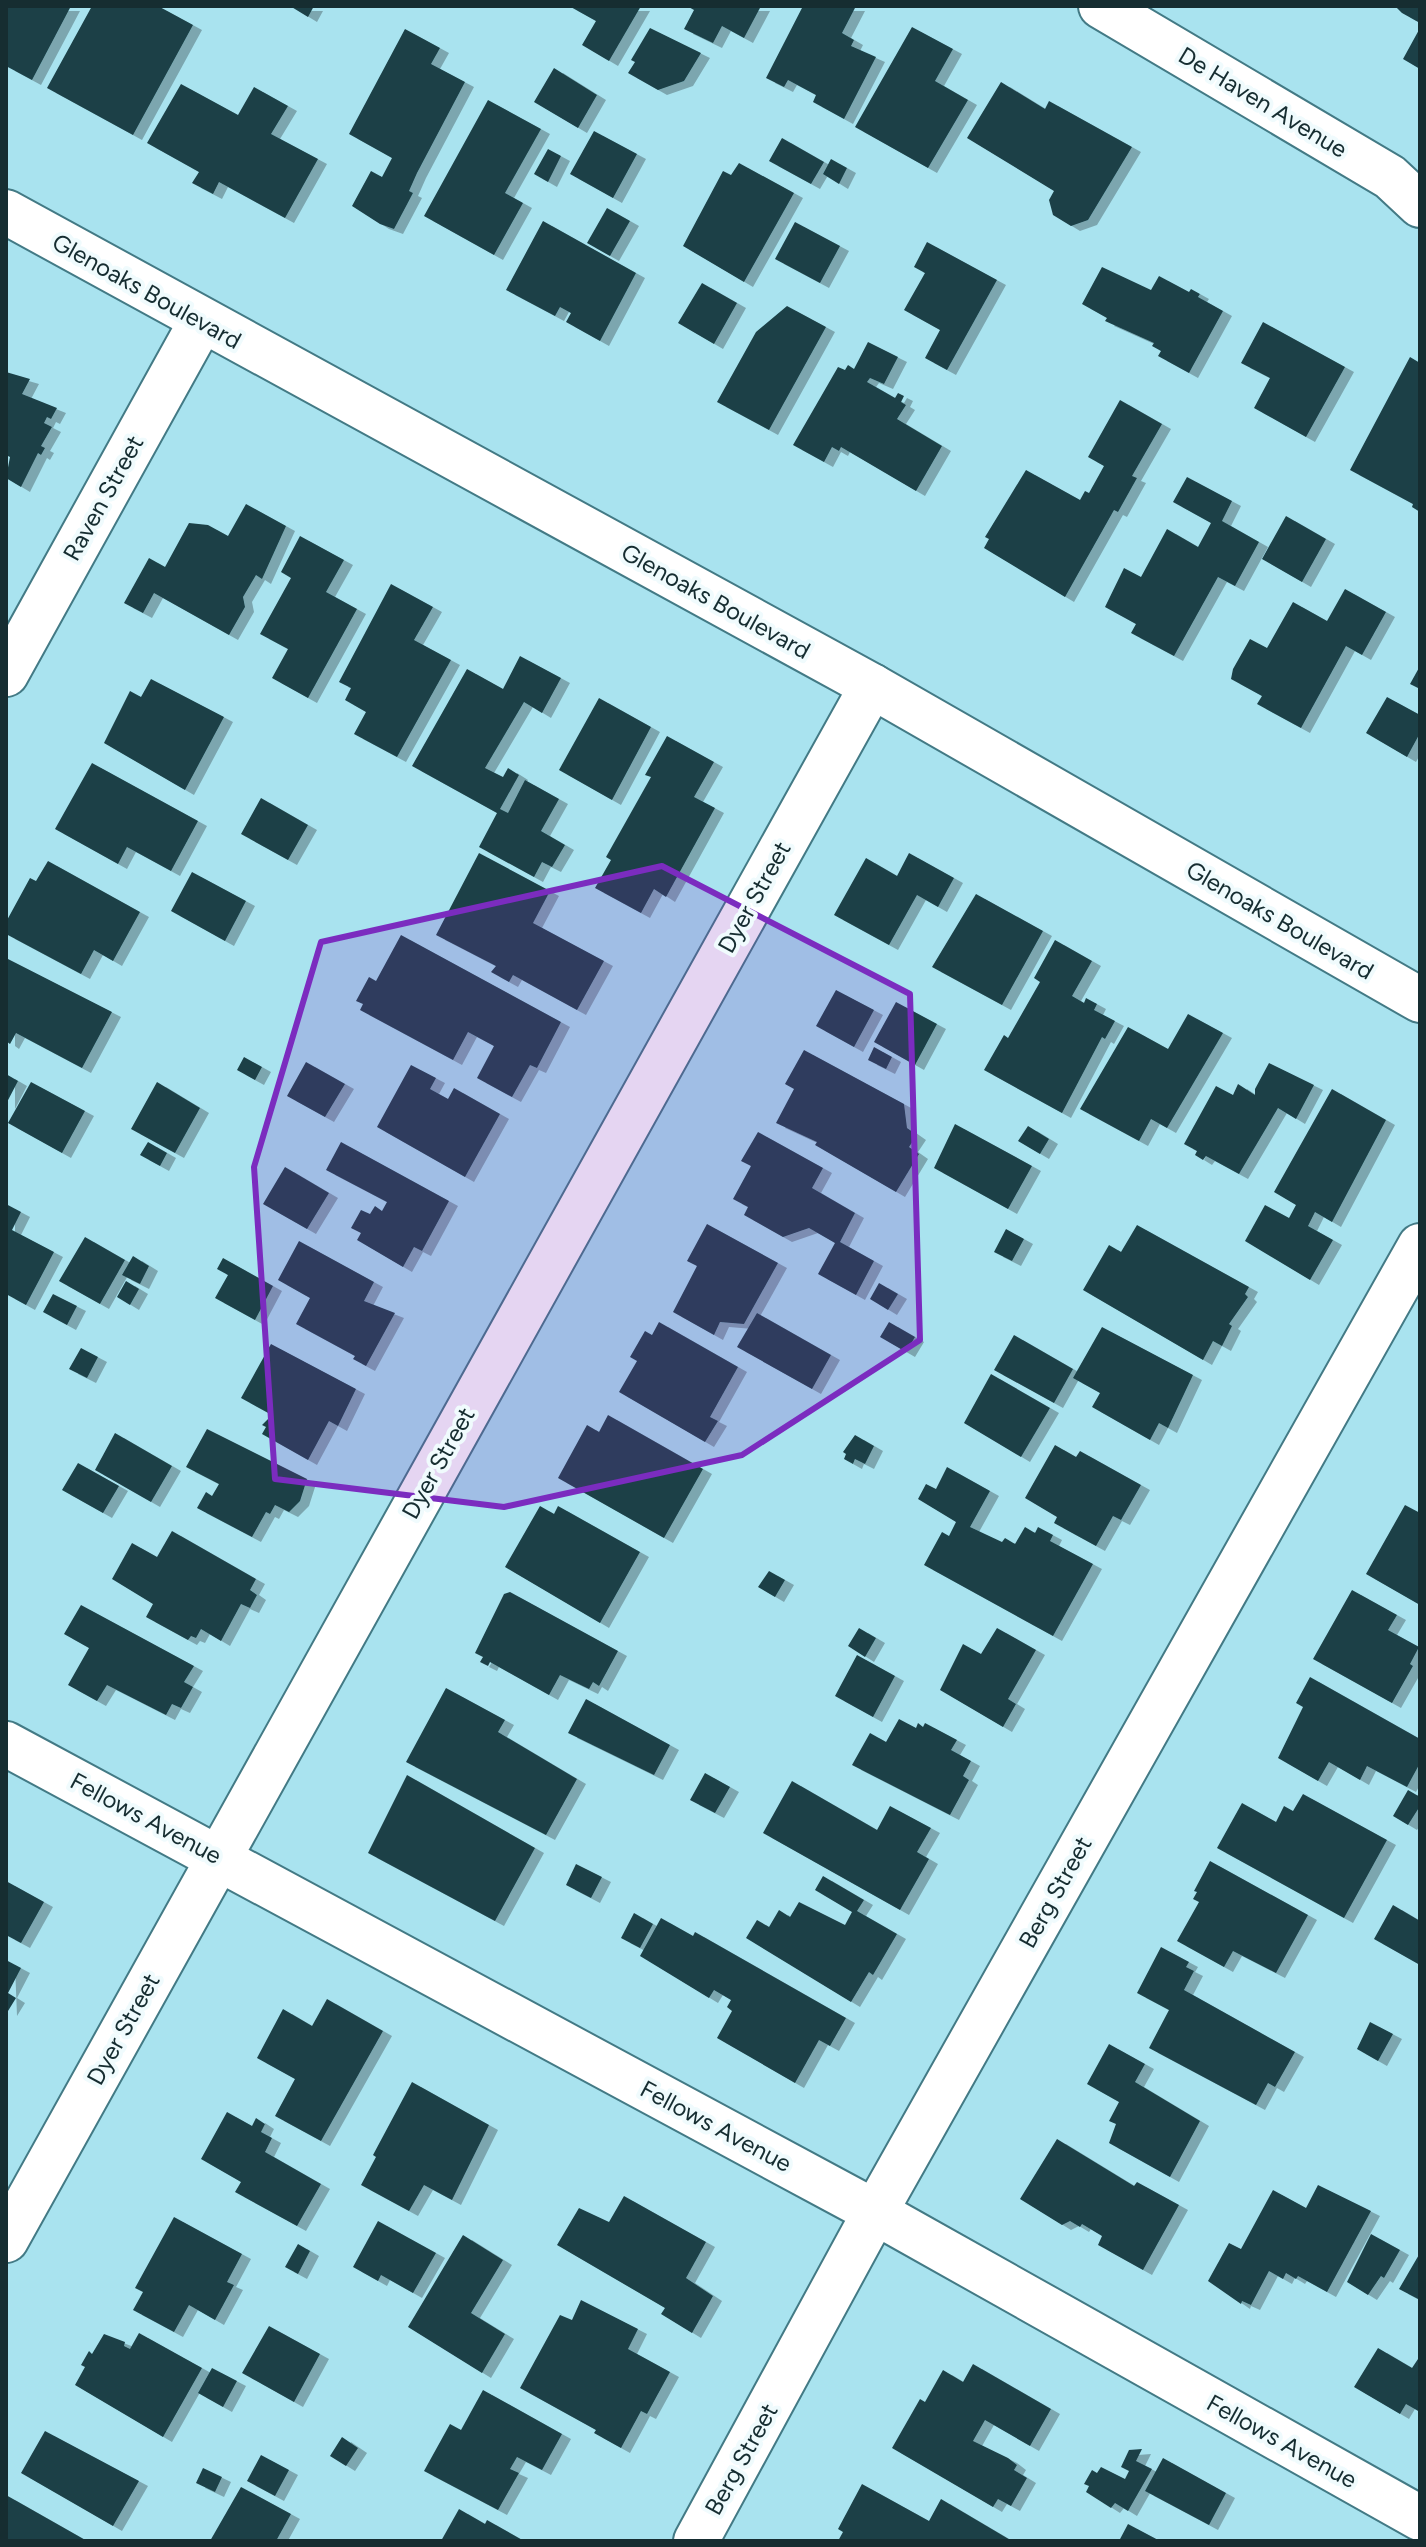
<svg xmlns="http://www.w3.org/2000/svg" width="1426" height="2547" font-family="Figtree,sans-serif">
  <style>
    .building { fill: #1b4047; filter: url(#shadow) }
    .lines { fill: none; stroke-linecap: round; stroke-linejoin: round }
    .street-casing { stroke: #437a85; stroke-width: 48 }
    .secondary-casing { stroke: #437a85; stroke-width: 48 }
    .street { stroke: #fff; stroke-width: 44 }
    .secondary { stroke: #fff; stroke-width: 44 }
    .marked { fill: #7b2cbf; fill-opacity: 0.2; stroke: #7b2cbf; stroke-width: 6; stroke-linejoin: round }
    .labels { text-anchor: middle; dominant-baseline: central; stroke-width: 8; stroke-linejoin: round; paint-order: stroke }
    .street-label { font-size: 24px; fill: #162d31; stroke: #f0fbfd }
  </style>
  <defs>
    <filter id="shadow"><feDropShadow dx="9" dy="5" stdDeviation="0" flood-color="#0004"/></filter>
  </defs>
  <rect width="100%" height="100%" fill="#a9e3ef"/>
  <path class="building" d="M6 6H71L32 80 6 66Z
    M92 6H158L193 25 133 135 47 88Z
    M290 6H314L308 17Z
    M569 6H641L609 61 582 45 596 21Z
    M687 6H761L744 38 722 26 713 43 684 29 694 10Z
    M803 6H856L842 33 854 40 851 46 876 57 844 119 813 102 816 95 788 80 784 87 766 78Z
    M1395 6H1420V23L1402 13Z
    M912 27 953 49 935 81 968 100 928 168 855 127Z
    M650 28 701 53 684 81 658 90 628 73 635 62 631 60Z
    M1420 28V69L1403 59Z
    M405 29 440 48 431 64 465 82 417 173 409 191 413 193 394 229 380 224 352 206 371 171 382 177 392 158 349 134Z
    M554 68 597 95 578 128 534 102Z
    M1001 82 1045 109 1049 101 1132 147 1088 220 1071 226 1053 215 1049 200 1054 191 967 138Z
    M181 84 238 115 254 87 288 106 271 134 318 159 285 218 219 182 213 194 192 183 199 172 147 143Z
    M488 100 541 129 505 193 523 203 494 255 424 216Z
    M594 131 637 154 613 198 570 174Z
    M782 138 824 162 811 184 769 161Z
    M548 149 561 156 548 182 534 174Z
    M831 159 847 168 839 184 823 174Z
    M739 163 794 193 744 282 683 246 723 171 731 175Z
    M607 208 630 221 610 256 587 243Z
    M543 221 636 273 600 341 566 322 571 313 560 307 555 316 506 290Z
    M795 222 840 246 820 283 775 259Z
    M927 242 997 280 947 370 925 358 940 330 904 310 925 273 914 267Z
    M1102 267 1151 290 1159 276 1189 292 1191 289 1200 294 1198 297 1223 311 1189 373 1158 356 1161 351 1152 346 1154 343 1105 321 1107 318 1082 304Z
    M702 283 737 303 714 344 678 323Z
    M787 306 826 327 769 430 717 402 756 332Z
    M1263 322 1345 367 1306 437 1254 408 1270 378 1241 363Z
    M868 342 898 357 884 384 870 378 867 382 895 398 898 393 904 396 901 402 906 405 897 419 942 446 916 491 841 447 839 451 832 447 824 462 793 445 838 367 845 370 848 365 854 369Z
    M1410 357 1420 363V512L1412 507 1413 504 1350 470Z
    M6 372 30 379 22 394 57 408 51 419 47 417 44 423 52 427 41 446 45 448 41 455 38 453 21 487 6 478 10 457 6 455Z
    M1120 400 1162 424 1132 476 1137 478 1118 512 1114 510 1065 597 984 548 989 539 985 537 1026 470 1080 500 1085 491 1089 493 1104 466 1088 457Z
    M1187 477 1232 501 1222 521 1259 542 1235 586 1218 577 1174 656 1131 633 1136 624 1105 607 1124 568 1141 577 1167 529 1198 547 1211 523 1173 502Z
    M246 504 286 526 262 579 256 575 243 597 245 607 229 635 154 593 143 613 124 603 149 558 165 567 189 523 208 525 228 536Z
    M1286 516 1326 539 1302 582 1262 559Z
    M300 536 344 560 326 592 357 609 308 698 272 678 288 649 260 634 291 578 281 572Z
    M391 584 433 607 414 640 451 660 397 757 354 734 366 712 345 700 351 688 339 682Z
    M1345 589 1386 612 1362 655 1346 646 1301 728 1257 704 1262 696 1231 679 1233 669 1250 639 1267 648 1293 602 1327 621Z
    M520 656 561 678 542 713 524 702 485 768 503 777 508 768 519 775 500 809 508 813 525 780 559 799 541 831 565 845 552 867 542 862 534 877 479 847 497 813 412 766 467 669 503 689Z
    M1420 666V689L1410 684Z
    M151 679 224 717 185 790 104 743 130 691 141 697Z
    M1387 697 1420 715V733L1407 757 1366 733Z
    M599 698 651 727 612 800 559 770Z
    M667 736 714 762 694 797 715 808 666 897 654 889 641 913 595 888 611 860 606 857 651 777 645 775Z
    M92 763 198 821 171 871 127 847 118 864 55 829Z
    M261 798 308 825 288 860 241 834Z
    M479 853 550 891 533 923 604 961 577 1010 513 975 509 982 491 972 496 966 436 935Z
    M909 853 954 878 938 907 917 895 889 945 834 915 866 858 897 876Z
    M48 861 140 912 113 961 94 950 81 974 6 934V922L30 878 36 881Z
    M192 872 246 901 225 941 171 911Z
    M976 894 1043 931 1002 1005 932 967Z
    M401 935 561 1022 537 1068 530 1065 512 1097 477 1078 494 1046 468 1032 453 1060 360 1010 363 1004 356 1001 369 977 376 981Z
    M1055 940 1092 961 1072 996 1084 1003 1086 998 1097 1004 1094 1010 1115 1021 1105 1039 1102 1037 1062 1113 984 1070 1004 1035 1008 1038 1040 982 1034 978Z
    M6 958 112 1012 82 1068 16 1033 10 1044 6 1041Z
    M836 990 874 1010 854 1047 816 1026Z
    M896 1002 937 1024 915 1065 874 1042Z
    M1188 1014 1223 1033 1167 1128 1151 1119 1139 1141 1080 1109 1128 1027 1168 1049Z
    M874 1047 892 1057 886 1069 868 1060Z
    M804 1050 904 1104 907 1128 917 1135 909 1147 919 1154 896 1192 815 1145 817 1142 776 1123 794 1089 785 1084Z
    M244 1057 262 1067 255 1080 237 1070Z
    M306 1062 345 1084 325 1117 287 1096Z
    M1269 1063 1314 1085 1296 1119 1278 1108 1239 1174 1206 1156 1203 1160 1195 1155 1197 1151 1184 1144 1216 1086 1233 1095 1238 1084 1255 1095V1089Z
    M411 1065 436 1078 430 1089 448 1099 454 1088 500 1114 465 1177 377 1127Z
    M6 1074 18 1081 6 1104Z
    M31 1082 85 1111 62 1153 8 1123Z
    M157 1082 200 1108 175 1153 131 1129Z
    M1332 1089 1386 1120 1332 1222 1315 1212 1308 1226 1333 1240 1310 1280 1245 1241 1265 1205 1289 1218 1296 1205 1274 1192Z
    M955 1124 1032 1166 1008 1209 934 1168Z
    M1028 1126 1049 1139 1040 1154 1018 1141Z
    M758 1132 823 1168 812 1188 855 1213 840 1242 874 1261 856 1295 818 1274 835 1243 809 1228 783 1237 744 1215 748 1207 733 1199 751 1166 741 1161Z
    M148 1142 167 1153 160 1166 140 1155Z
    M341 1142 449 1201 422 1251 414 1247 403 1267 357 1240 361 1233 351 1228 361 1210 370 1214 375 1206 382 1211 387 1202 326 1170Z
    M285 1167 329 1193 307 1229 263 1204Z
    M6 1204 21 1212 12 1230 54 1252 26 1305 6 1294Z
    M707 1224 778 1263 744 1324 720 1322 714 1335 673 1312 697 1266 687 1261Z
    M1137 1225 1249 1287 1245 1294 1248 1297 1229 1324 1232 1326 1222 1346 1213 1341 1203 1360 1083 1290 1109 1245 1121 1252Z
    M1006 1229 1024 1239 1012 1261 994 1252Z
    M85 1237 125 1260 100 1304 59 1281Z
    M299 1241 374 1282 364 1301 395 1313 366 1366 353 1359 355 1356 296 1324 310 1298 278 1280Z
    M133 1256 149 1266 140 1284 122 1275Z
    M223 1258 273 1286 255 1320 215 1298 228 1275 217 1269Z
    M126 1281 139 1289 130 1305 117 1297Z
    M879 1283 898 1294 888 1310 870 1299Z
    M53 1294 77 1306 67 1325 43 1312Z
    M757 1313 831 1355 812 1389 737 1347Z
    M659 1322 738 1367 710 1417 718 1421 705 1442 619 1392 637 1361 630 1357 645 1331 652 1335Z
    M889 1322 915 1337 906 1352 880 1337Z
    M1102 1327 1193 1375 1168 1428 1159 1423 1150 1440 1092 1407 1100 1393 1073 1378Z
    M1014 1335 1073 1369 1054 1403 994 1370Z
    M271 1344 356 1389 338 1426 329 1421 308 1460 262 1434 266 1427 262 1425 272 1415 241 1398Z
    M81 1348 98 1357 87 1378 69 1369Z
    M991 1374 1050 1408 1021 1457 964 1423Z
    M608 1415 703 1469 664 1538 558 1478 587 1425 599 1432Z
    M207 1429 307 1479 300 1501 289 1512 275 1505 270 1514 266 1512 252 1537 197 1508 206 1492 212 1496 219 1484 186 1467Z
    M115 1433 172 1466 151 1502 95 1470Z
    M855 1435 874 1446 865 1464 855 1459 853 1464 844 1459 846 1454 843 1452Z
    M1055 1445 1076 1457 1080 1451 1141 1485 1121 1520 1113 1516 1096 1546 1054 1523 1057 1517 1025 1498Z
    M78 1463 119 1486 103 1513 62 1490Z
    M947 1467 990 1491 970 1527 1002 1542 1005 1538 1015 1544 1025 1527 1035 1533 1038 1527 1053 1535 1050 1541 1093 1564 1053 1636 924 1565 942 1532 949 1536 956 1522 918 1499 926 1484 936 1489Z
    M1405 1505 1420 1513V1605L1366 1574Z
    M540 1506 554 1514 558 1506 640 1552 600 1623 505 1567Z
    M172 1531 256 1579 250 1590 257 1595 250 1608 241 1604 221 1641 201 1629 196 1638 191 1636 188 1640 146 1617 153 1604 112 1579 132 1543 157 1557Z
    M769 1571 785 1580 775 1597 758 1587Z
    M1352 1590 1397 1615 1388 1630 1419 1647 1410 1664 1413 1666 1392 1703 1313 1659Z
    M510 1592 618 1651 599 1686 593 1682 589 1689 560 1675 549 1695 490 1662 488 1666 480 1662 483 1657 475 1653 504 1594Z
    M81 1605 194 1666 184 1682 193 1687 181 1708 172 1704 166 1715 107 1685 97 1701 68 1685 89 1648 64 1634Z
    M859 1628 876 1638 865 1657 848 1646Z
    M997 1628 1036 1650 1008 1699 1016 1704 1003 1727 940 1690 963 1644 981 1654Z
    M857 1655 895 1676 873 1717 835 1696Z
    M1310 1677 1420 1739V1763L1407 1787 1367 1766 1360 1780 1329 1762 1318 1781 1278 1758 1303 1707 1296 1703Z
    M446 1688 505 1720 498 1732 577 1779 546 1835 406 1762Z
    M586 1699 670 1745 654 1775 568 1733Z
    M899 1719 916 1728 918 1723 923 1727 925 1723 957 1740 951 1750 971 1761 963 1776 969 1780 950 1815 852 1765 870 1733 886 1742Z
    M705 1773 730 1787 715 1813 690 1800Z
    M407 1775 535 1848 495 1921 368 1853Z
    M792 1781 877 1830 890 1806 931 1828 917 1852 929 1859 900 1910 763 1833Z
    M1408 1790 1420 1797V1806L1408 1825 1393 1816Z
    M1303 1794 1387 1840 1344 1918 1217 1848 1242 1803 1276 1822 1284 1806 1293 1811Z
    M1210 1861 1308 1915 1276 1973 1233 1951 1224 1967 1177 1941 1199 1902 1193 1899 1197 1892 1194 1891Z
    M576 1864 602 1877 591 1898 566 1885Z
    M823 1876 864 1900 857 1911 897 1934 873 1975 869 1972 851 2002 746 1938 757 1920 769 1927 779 1910 790 1917 799 1902 845 1925 852 1912 815 1890Z
    M6 1881 44 1902 21 1943 6 1935Z
    M1393 1905 1420 1921V1965L1374 1939Z
    M634 1913 653 1924 640 1948 621 1938Z
    M661 1918 693 1936 695 1932 846 2018 830 2046 819 2040 795 2083 717 2038 732 2011 727 2007 731 2000 714 1990 709 1998 640 1956Z
    M1161 1947 1189 1962 1186 1967 1194 1971 1184 1990 1295 2052 1275 2087 1268 2083 1256 2105 1149 2048 1169 2010 1137 1993Z
    M6 1960 21 1968 8 1993 16 1998 8 2011Z
    M327 1999 383 2031 321 2141 275 2116 295 2079 257 2058 283 2009 312 2026Z
    M1370 2022 1393 2034 1378 2061 1357 2049Z
    M1109 2044 1145 2064 1135 2082 1200 2121 1170 2177 1109 2143 1116 2124 1109 2121 1119 2102 1087 2084Z
    M412 2082 489 2125 452 2200 424 2185 409 2211 361 2185 376 2157 373 2155Z
    M227 2112 252 2126 256 2118 265 2124 261 2132 272 2138 265 2152 321 2184 297 2226 235 2192 241 2182 201 2159Z
    M1057 2139 1134 2186 1137 2182 1179 2205 1143 2270 1098 2245 1102 2236 1082 2224 1080 2227 1070 2221 1062 2225 1020 2199Z
    M1318 2185 1371 2211 1327 2292 1298 2276 1296 2279 1286 2273 1283 2279 1269 2271 1251 2305 1242 2301 1241 2304 1208 2281 1229 2243 1241 2249 1273 2190 1306 2208Z
    M624 2196 706 2242 686 2278 713 2296 692 2333 661 2314 665 2308 557 2245 579 2208 609 2222Z
    M174 2217 242 2254 227 2282 234 2285 215 2320 189 2305 174 2332 133 2310 143 2292 135 2288Z
    M378 2221 436 2253 413 2293 381 2275 378 2281 353 2267Z
    M1371 2234 1400 2250 1384 2278 1381 2276 1368 2295 1347 2282Z
    M463 2235 503 2260 471 2313 505 2334 482 2373 408 2327Z
    M298 2244 310 2251 298 2274 285 2267Z
    M1420 2253V2300L1399 2289Z
    M581 2300 638 2329 628 2349 670 2372 647 2414 641 2411 621 2448 594 2433 596 2430 520 2388 560 2315 572 2320Z
    M269 2326 320 2354 294 2402 242 2373Z
    M139 2333 202 2368 163 2437 75 2385 85 2367 81 2365 89 2351 92 2354 104 2334 125 2342 124 2346 130 2349Z
    M1378 2348 1412 2368 1420 2356V2412L1406 2404 1400 2414 1354 2387Z
    M973 2364 1051 2409 1030 2446 985 2420 973 2441 1008 2458 1017 2465 1014 2470 1027 2478 1011 2506 998 2499 993 2507 892 2448 920 2399 925 2402 943 2370 963 2382Z
    M212 2368 237 2381 223 2407 198 2393Z
    M483 2390 562 2434 542 2470 517 2457 510 2469 519 2473 498 2510 424 2471 450 2424 461 2430Z
    M45 2431 139 2481 113 2526 21 2473Z
    M342 2437 358 2448 346 2466 330 2456Z
    M1142 2449 1136 2461 1152 2469 1128 2511 1115 2503 1111 2508 1086 2492 1089 2486 1084 2484 1092 2470 1097 2473 1101 2467 1125 2479 1129 2471 1121 2467 1129 2450Z
    M261 2455 289 2470 275 2496 247 2481Z
    M1163 2458 1226 2493 1209 2525 1145 2491Z
    M203 2468 222 2477 215 2492 196 2483Z
    M862 2484 929 2521 941 2499 1012 2541H838L843 2532 838 2529Z
    M241 2487 291 2514 276 2541H210Z
    M6 2495 87 2541H6Z
    M459 2509 485 2524 487 2520 524 2541H441Z
    M1128 2524 1160 2541H1119Z"/>
  <g class="lines">
    <g class="street-casing">
      <path id="street" d="M1101 6 1390 177 1420 205
        M6 674 201 322
        M6 1744 875 2212 1420 2518
        M6 2240 872 686
        M696 2541 875 2212 1420 1246"/>
    </g>
    <g class="secondary-casing">
      <path id="secondary" d="M6 212 872 686 1420 1000"/>
    </g>
    <use href="#street" class="street"/>
    <use href="#secondary" class="secondary"/>
  </g>
  <path class="marked" d="M662 866 910 994 920 1340 742 1455 504 1507 275 1479 254 1167 321 942Z"/>
  <g class="labels">
    <g class="street-label">
      <text transform="translate(1263 102) rotate(31)">De Haven Avenue</text>
      <text transform="translate(147 291) rotate(29)">Glenoaks Boulevard</text>
      <text transform="translate(103 498) rotate(-61)">Raven Street</text>
      <text transform="translate(716 601) rotate(29)">Glenoaks Boulevard</text>
      <text transform="translate(754 897) rotate(-61)">Dyer Street</text>
      <text transform="translate(1280 920) rotate(30)">Glenoaks Boulevard</text>
      <text transform="translate(438 1463) rotate(-61)">Dyer Street</text>
      <text transform="translate(146 1818) rotate(28)">Fellows Avenue</text>
      <text transform="translate(1055 1892) rotate(-61)">Berg Street</text>
      <text transform="translate(123 2029) rotate(-61)">Dyer Street</text>
      <text transform="translate(716 2126) rotate(28)">Fellows Avenue</text>
      <text transform="translate(1282 2441) rotate(29)">Fellows Avenue</text>
      <text transform="translate(741 2459) rotate(-61)">Berg Street</text>
    </g>
  </g>
  <rect width="1426" height="2547" fill="none" stroke="#162d31" stroke-width="16"/>
</svg>
